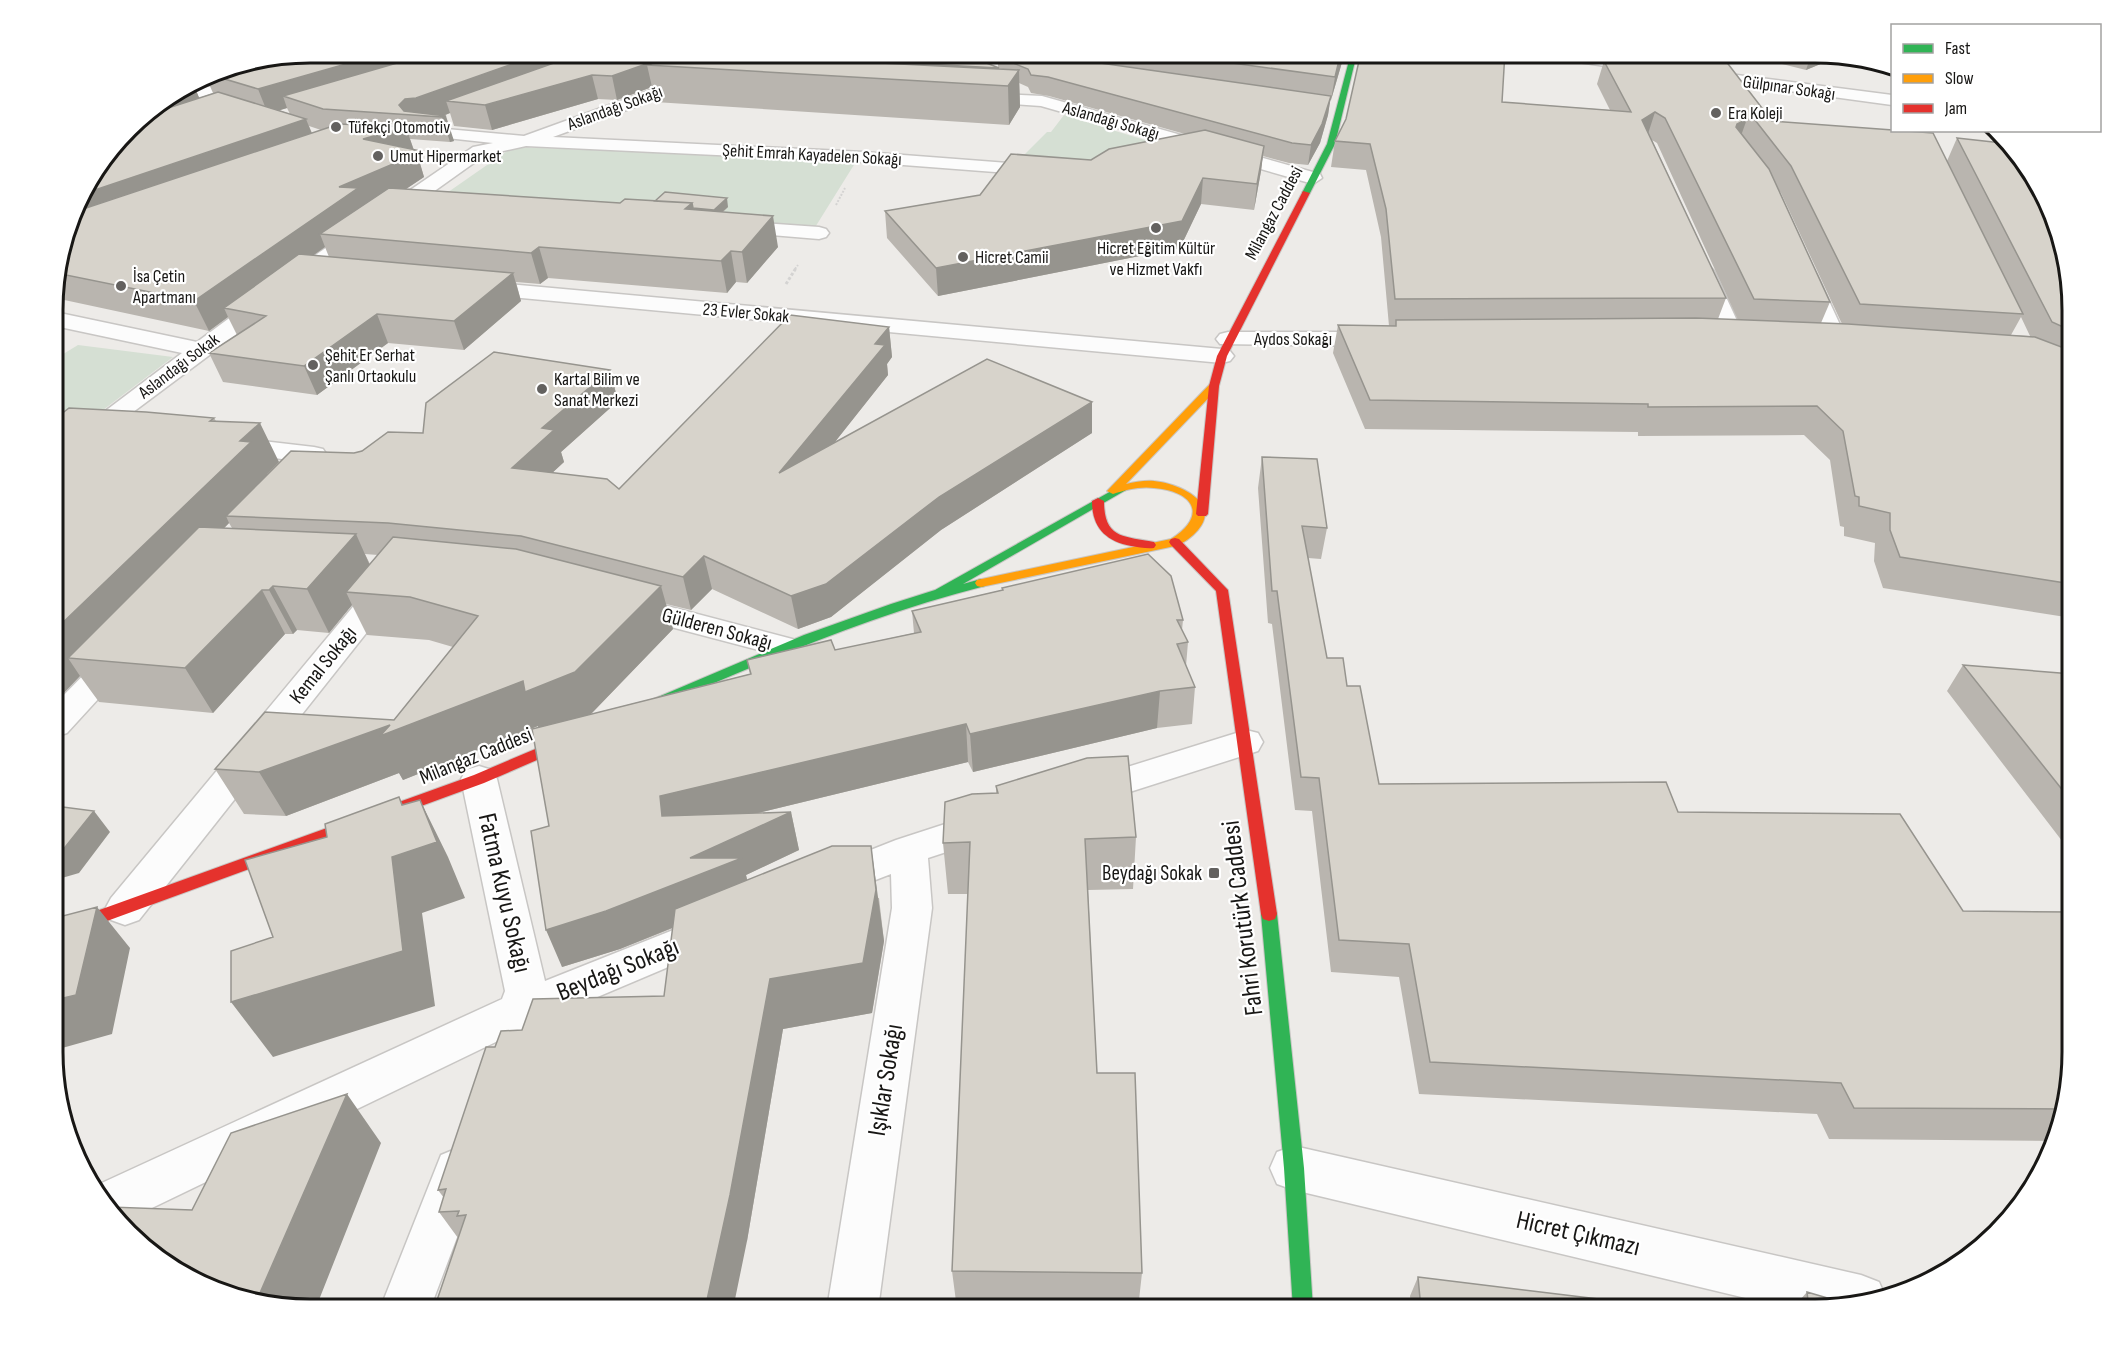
<svg xmlns="http://www.w3.org/2000/svg" width="2125" height="1362" font-family="'Sofia Sans Condensed',sans-serif">
  <style>
    .green { fill: #d5dfd3 }
    .lines { fill: none; stroke-linecap: round; stroke-linejoin: round }
    .street-casing { stroke: #c8c6c4; stroke-width: 3 }
    .fast-casing { stroke: #c8c6c4; stroke-width: 2 }
    .slow-casing { stroke: #c8c6c4; stroke-width: 2 }
    .jam-casing { stroke: #c8c6c4; stroke-width: 2 }
    .path-far1 { stroke: #d4d3d2; stroke-width: 2; stroke-dasharray: 2 1.5; stroke-linecap: butt }
    .path { stroke: #d4d3d2; stroke-width: 3; stroke-dasharray: 3 2; stroke-linecap: butt }
    .street { fill: #fcfcfc; fill-rule: evenodd }
    .fast { fill: #30b455; fill-rule: evenodd }
    .slow { fill: #ff9f0a; fill-rule: evenodd }
    .jam { fill: #e5322d; fill-rule: evenodd }
    .wall { fill: #b9b5af; fill-rule: evenodd }
    .shaded-wall { fill: #96948e }
    .building { fill: #d7d3cb; stroke: #96948e; stroke-width: 1.5 }
    .poi-dot { fill: #63615f; stroke: #fff; stroke-width: 2 }
    .labels { text-anchor: middle; dominant-baseline: central; stroke-width: 4.5; stroke-linejoin: round; paint-order: stroke }
    .far-street-label { font-size: 18px; fill: #181715; stroke: #fff }
    .far-poi-label { font-size: 18px; fill: #181715; stroke: #fff; text-anchor: start }
    .street-label { font-size: 21px; fill: #181715; stroke: #fff }
    .poi-label { font-size: 21px; fill: #181715; stroke: #fff; text-anchor: end }
    .near-street-label { font-size: 26px; fill: #181715; stroke: #fff }
    .rim { fill: none; stroke: #181715; stroke-width: 3 }
  </style>
  <rect width="100%" height="100%" fill="#edebe8"/>
  <path class="green" d="M1064 115 1164 146 1130 160 1015 164 1047 132H1051Z
    M513 147 857 160 814 229 431 204Z
    M78 345 173 357 91 419 55 416V359Z"/>
  <g class="lines">
    <g class="street-casing">
      <path id="street" d="M327 53H349L347 56 196 100H184L182 97 184 94Z
        M1537 53H1574L1647 62 1655 67 1647 72 1544 57Z
        M1698 70 1892 95V105L1693 78 1690 75 1693 72Z
        M695 77 701 79 703 82 701 85 689 87 553 137 864 152 1046 166 1055 171 1046 176 864 162 526 146 485 155 314 277 97 439 64 468 55 470V449L182 353 55 326V312L197 342 298 267 473 147 493 143 419 135 413 134 410 130 413 126 524 136 681 79Z
        M975 93 1042 96 1320 174 1322 178 1313 184 1306 182 1041 106 969 101 967 98 969 95Z
        M731 221 819 227 826 229 829 233 826 237 819 239 724 231 721 227 724 223Z
        M1703 265 1710 267 1714 271 1745 338 1741 343H1725L1721 338 1692 271 1696 267Z
        M1806 269 1814 270 1817 275 1848 342 1844 347H1828L1824 342 1795 275 1798 270Z
        M475 281 1222 349 1230 351 1234 356 1230 361 1222 363 467 293 464 288 467 283Z
        M1228 332H1380L1388 334 1392 339 1388 344 1380 346 1220 344 1216 339 1220 334Z
        M227 437 314 447 323 449 327 455 323 461 314 463 218 451 214 445 218 439Z
        M387 577 398 579 402 586 398 593 139 920 125 925 111 920 105 909 111 898 376 579Z
        M625 595 796 640 801 647 796 654 785 657 614 612 610 605 614 598Z
        M121 644 132 648 137 655 132 662 67 733 55 737V704L110 648Z
        M1246 730 1258 733 1263 742 1258 751 1089 805 1076 801 1071 792 1076 783Z
        M479 766 492 770 497 779 545 981 711 915 725 919 731 931 725 943 536 1023 529 1038 514 1044 502 1039 125 1221 93 1187 502 999 505 991 461 779 466 770Z
        M985 811 998 815 1004 825 998 835 928 858 932 908 878 1309H827L892 908 891 874 834 896 820 892 815 881 820 870 896 840Z
        M1294 1146 1861 1275 1879 1282 1884 1293 1831 1309H1792L1294 1190 1277 1184 1270 1168 1277 1152Z
        M458 1148 475 1155 482 1171 430 1309H380L441 1155Z"/>
    </g>
    <g class="fast-casing">
      <path id="fast" d="M1351 53H1357L1335 144 1310 193 1303 195 1302 193 1327 144Z
        M1122 485 1126 486V490L963 584 981 579 987 583 985 586C867 616 758 664 647 712H637L635 709 637 706 804 635 891 604 935 590Z
        M1269 907 1275 909 1277 914 1304 1168 1313 1309H1293L1284 1168 1261 914 1263 909Z"/>
    </g>
    <g class="slow-casing">
      <path id="slow" d="M1214 383 1219 386 1218 388 1126 484C1135 482 1145 480 1154 481 1177 483 1222 502 1198 530 1192 537 1184 543 1175 546L981 587 977 586 975 583 977 580 1171 539C1209 515 1193 491 1154 488 1140 486 1125 490 1113 494L1107 491 1210 384Z"/>
    </g>
    <g class="jam-casing">
      <path id="jam" d="M1066 53H1072L1066 69 1095 73 1097 76 1060 71Z
        M1303 191 1310 193 1227 356 1219 386 1208 514 1206 516H1198L1196 514 1209 386 1217 356Z
        M1098 498 1104 501C1104 539 1124 536 1154 542L1156 545 1154 548C1147 549 1138 547 1131 546 1105 541 1092 527 1092 501Z
        M1175 538 1179 539 1228 590 1277 914 1275 919 1269 921 1263 919 1261 914 1216 591 1171 545 1169 542 1171 539Z
        M578 731 585 736 583 740 484 783 55 940V926L474 775Z"/>
    </g>
    <path class="path-far1" d="M836 205 845 188
      M795 269 798 265"/>
    <path class="path" d="M786 284 796 268"/>
    <use href="#street" class="street"/>
    <use href="#fast" class="fast"/>
    <use href="#slow" class="slow"/>
    <use href="#jam" class="jam"/>
  </g>
  <path class="wall" d="M310 52H1061L1058 57 1074 60V52H1345L1331 100H1330L1328 115 1320 143 1308 165 1289 163 1263 156 1261 171 1254 210 1201 204 1180 248 938 296 887 238 885 211 980 195 1091 160 1185 134 1049 96 1031 93 1028 87 1019 83 1020 107 1009 125 655 102 652 87 617 100 598 99 492 130 454 126 450 113 443 116 454 141 450 142 410 139 414 150H416L424 177 406 189 620 203 728 207 723 212 778 247 747 283 736 282 727 293 548 278 540 284 516 282 521 301 464 350 388 343 317 395 223 382 209 353 237 335 228 317 209 331 55 298V277L79 196 140 117 212 72ZM981 61H998V68ZM209 84 213 93 199 98 195 88ZM287 108 290 114 279 110ZM309 126 321 130 312 133ZM325 247 329 257 313 255Z
    M1734 52H1815L1893 65V72L1835 58 1806 70Z
    M1604 61 1772 121 1947 161 1957 138 2072 294V618L1883 588 1874 561 1875 543 1844 536V527L1840 526 1830 460 1804 435 1638 436V432L1365 429 1333 353 1338 325 1389 326 1381 237 1366 170 1331 167 1335 141 1346 119 1502 102 1610 110 1597 84ZM1652 140 1657 143 1738 320 1718 319 1726 298ZM1778 189 1781 193 1842 324 1821 323 1830 302ZM2021 317 2030 336 2011 335Z
    M889 327 892 357 887 364 888 375 834 443 1092 402V433L941 530 831 617 798 629 712 589 691 610 666 604 673 629 591 714 750 674 747 660 835 650 914 633 912 611 1002 590V588L1183 620 1182 630 1188 642 1186 666 1195 687 1192 724 1157 728 973 772 968 762 754 814 791 812 799 850 746 875 747 880 879 898 884 941 872 1013 783 1029 747 1241 458 1238 439 1212 444 1198 438 1190 495 1047 522 1030 664 996 673 928 620 949 562 967 549 826 538 726 403 780 399 773 286 816 244 814 215 769 394 720 453 647 429 640 367 635 352 605 329 633 297 630 293 634H285L213 713 99 702 80 676 58 699 55 698V407L60 415 214 418 216 421 279 462 267 475 354 453 423 433 610 370 618 401 561 452 564 462 552 473 619 489ZM229 523 232 528H224ZM365 554 378 555 370 564Z
    M1262 457 1327 528 1321 559 1308 558 1327 658 1347 686 1379 784 1678 812 1963 911 2072 1068 2059 1134 2056 1141 1829 1139 1817 1114 1419 1094 1399 977 1331 972 1312 811 1295 810 1272 624 1268 623 1258 488Z
    M1963 665 2072 674V854L1947 691Z
    M996 786 1136 837 1133 889 1088 890 1097 1073 1142 1273 1138 1309H957L952 1271 968 894H948L943 843 996 793Z
    M1418 1277 1624 1309H1411L1410 1296Z
    M1807 1292 1831 1309H1792Z"/>
  <path class="shaded-wall" d="M388 52H474L283 96 287 108 268 114 258 89Z
    M546 52H615L446 101 450 113 440 117 421 116 416 98Z
    M680 52H683L647 65 652 87 617 100 612 76Z
    M974 52H982V61L975 65Z
    M1055 52H1061L1055 63Z
    M1341 52H1345L1331 100 1335 77Z
    M1812 52H1815L1836 56 1835 58 1806 70Z
    M1019 70 1020 107 1009 125 1008 86Z
    M592 75 598 99 492 130 485 105Z
    M206 76 209 84 195 88 204 109 140 117Z
    M1331 96 1328 115 1320 143 1308 165 1311 145Z
    M416 98 421 116 402 114 399 105 405 99Z
    M1655 112 1647 137 1642 120Z
    M446 116 454 141 450 142 442 117Z
    M306 119 316 144 68 231 80 195Z
    M1747 119 1738 144 1728 149 1737 124Z
    M406 127 414 151 416 150 424 177 403 191 320 234 325 247 237 310 224 308 228 317 209 331 194 301 339 187 363 139Z
    M1264 146 1261 171 1254 210 1257 184Z
    M1203 178 1201 204 1180 248 938 296 936 268Z
    M727 198 728 207 715 218 714 210Z
    M692 203 698 233 685 209Z
    M773 216 778 247 747 283 742 252Z
    M539 247 548 278 540 284 531 253Z
    M731 251 736 282 727 293 721 261Z
    M513 273 521 301 464 350 454 321Z
    M377 314 388 343 317 395 304 366Z
    M889 327 892 357 887 364 888 375 785 505 779 473 875 344Z
    M610 370 618 401 561 452 564 462 523 500 512 468 542 428Z
    M1092 402V433L941 530 831 617 798 629 791 596 939 497Z
    M55 407 71 434 55 447Z
    M260 423 279 462 267 474 270 481 226 516 229 523 96 660 68 658 80 676 58 699 55 694V630L240 441Z
    M356 534 375 577 346 592 352 605 329 633 307 589Z
    M704 556 712 589 691 610 683 577Z
    M273 586 297 630 293 634 269 590Z
    M661 586 673 629 590 715 541 736 538 726 403 780 399 773 286 816 259 772 390 725Z
    M262 590 285 634 213 713 185 668Z
    M1160 691 1157 728 973 772 970 734Z
    M966 724 968 762 671 834 662 816 660 796Z
    M399 797 424 846 420 800 448 857 465 898 422 913 435 1006 273 1057 231 1002 392 857 402 805Z
    M94 811 110 832 79 873 55 880V853Z
    M791 812 799 850 746 875 751 896 620 949 562 967 546 930 690 858Z
    M871 846 884 941 872 1013 783 1029 747 1241 733 1309H705L770 979Z
    M97 907 130 948 112 1034 55 1050V1000Z
    M347 1094 381 1143 315 1310 256 1302Z"/>
  <path class="building" d="M310 52H388L258 89 208 74 212 72Z
    M435 52H546L416 98 405 99 399 105 404 111 446 116 442 117 323 109 283 96Z
    M585 52H680L612 76 592 75 485 105 446 101Z
    M699 52H959L999 68Z
    M1152 52H1341L1335 77Z
    M1361 52H1505L1502 102 1631 112 1604 61 1629 52H1670L1725 60 1772 121 1933 133 2023 314 1860 304 1791 166 1755 120 1747 119 1737 124 1736 127 1769 169 1830 302 1754 299 1665 118 1655 112 1642 120 1726 298 1395 299 1386 209 1370 144 1335 141 1346 119Z
    M683 53 1019 70 1008 86 647 65Z
    M998 57H1058L1331 96 1322 124 1311 145 1292 143 1048 77 1031 75 1028 69Z
    M218 92 306 119 80 195 140 117Z
    M339 124 406 127 363 139 416 150 393 164 339 187 358 188 194 301 56 273 74 212Z
    M1205 130 1264 146 1257 184 1203 178 1182 221 936 268 885 211 980 195 1011 154 1091 160 1109 149Z
    M1957 138 2002 143 2038 181 2072 294V331L2052 322Z
    M389 188 620 203 625 199 692 203 685 209 773 216 742 252 731 251 721 261 539 247 531 253 320 234Z
    M665 192 727 198 714 210 693 208 692 203 655 201Z
    M299 254 513 273 454 321 377 314 304 366 209 353 266 316 224 308Z
    M790 315 889 327 875 344 885 345 779 473 987 359 1092 402 939 497 826 584 791 596 704 556 683 577 521 536 388 523 226 516 291 451 354 453 362 451 388 432 423 433 426 403 494 352 610 370 542 428 554 430 512 468 607 479 619 489Z
    M1696 318 1848 324 2035 337 2072 351V584L1900 557 1890 530V513L1859 506V497L1855 496 1843 431 1817 406 1648 407V404L1370 400 1338 325 1396 326V320Z
    M69 408 146 412 214 418 210 421 260 423 240 441 251 442 55 630V419Z
    M1262 457 1317 459 1327 528 1302 526 1327 658H1343L1347 686H1360L1379 784 1666 782 1678 812 1900 814 1963 911 2072 912V1068L2064 1109 1854 1108 1841 1083 1430 1062 1409 944 1339 940 1319 778 1301 777 1277 591H1272Z
    M199 527 356 534 307 589 273 586 269 590H262L185 668 68 658Z
    M393 537 516 549 661 586 575 672 525 692 523 681 380 736 390 725 259 772 215 769 265 712 394 720 478 616 410 597 346 592Z
    M1148 554 1171 576 1183 620H1177L1188 642 1177 644 1195 687 1160 691 970 734 966 724 660 796 662 816 791 812 690 858H742L606 911 546 930 531 831 549 826 532 729 751 674 747 660 831 640 835 650 921 632 912 611 1003 590 1002 588Z
    M1963 665 2072 674V802Z
    M1128 756 1136 837 1085 839 1097 1073H1135L1142 1273 952 1271 970 842 943 843 945 802 972 794 998 793 996 786 1087 758Z
    M399 797 402 805 420 800 437 842 392 857 403 951 231 1002V951L273 937 245 860 327 837 325 824Z
    M55 806 94 811 62 851 55 853Z
    M832 846H871L876 890 863 963 770 979 730 1195 705 1309H434L466 1215 457 1216 459 1211 439 1212 446 1189 438 1190 486 1047H495L501 1031 522 1030 533 999 664 996 675 909Z
    M97 907 76 995 55 1000V918Z
    M347 1094 256 1302 243 1301 167 1266 111 1207 192 1210 231 1133Z
    M1418 1277 1623 1302 1624 1309H1421Z
    M1807 1292 1848 1304 1831 1309H1809Z"/>
  <g class="poi-dot">
    <circle cx="1716" cy="113" r="6"/>
    <circle cx="336" cy="127" r="6"/>
    <circle cx="378" cy="156" r="6"/>
    <circle cx="1156" cy="228" r="6"/>
    <circle cx="963" cy="257" r="6"/>
    <circle cx="121" cy="286" r="6"/>
    <circle cx="313" cy="365" r="6"/>
    <circle cx="542" cy="389" r="6"/>
    <rect x="1208" y="867" width="12" height="12" rx="3"/>
  </g>
  <g class="labels">
    <g class="far-street-label">
      <text transform="translate(1789 88) rotate(8)">Gülpınar Sokağı</text>
      <text transform="translate(615 108) rotate(-20)">Aslandağı Sokağı</text>
      <text transform="translate(1111 121) rotate(16)">Aslandağı Sokağı</text>
      <text transform="translate(812 155) rotate(3)">Şehit Emrah Kayadelen Sokağı</text>
      <text transform="translate(1274 213) rotate(-62)">Milangaz Caddesi</text>
      <text transform="translate(746 313) rotate(5)">23 Evler Sokak</text>
      <text x="1293" y="339">Aydos Sokağı</text>
      <text transform="translate(179 366) rotate(-37)">Aslandağı Sokak</text>
    </g>
    <g class="far-poi-label">
      <text x="1728" y="113">Era Koleji</text>
      <text x="348" y="127">Tüfekçi Otomotiv</text>
      <text x="390" y="156">Umut Hipermarket</text>
      <text x="1156" y="248" text-anchor="middle">Hicret Eğitim Kültür<tspan x="1156" dy="21">ve Hizmet Vakfı</tspan></text>
      <text x="975" y="257">Hicret Camii</text>
      <text x="133" y="276">İsa Çetin<tspan x="133" dy="21">Apartmanı</tspan></text>
      <text x="325" y="355">Şehit Er Serhat<tspan x="325" dy="21">Şanlı Ortaokulu</tspan></text>
      <text x="554" y="379">Kartal Bilim ve<tspan x="554" dy="21">Sanat Merkezi</tspan></text>
    </g>
    <g class="street-label">
      <text transform="translate(717 629) rotate(15)">Gülderen Sokağı</text>
      <text transform="translate(323 665) rotate(-51)">Kemal Sokağı</text>
      <text transform="translate(476 756) rotate(-22)">Milangaz Caddesi</text>
    </g>
    <g class="poi-label">
      <text x="1202" y="873">Beydağı Sokak</text>
    </g>
    <g class="near-street-label">
      <text transform="translate(504 893) rotate(77)">Fatma Kuyu Sokağı</text>
      <text transform="translate(1243 918) rotate(-97)">Fahri Korutürk Caddesi</text>
      <text transform="translate(618 970) rotate(-22)">Beydağı Sokağı</text>
      <text transform="translate(886 1080) rotate(-81)">Işıklar Sokağı</text>
      <text transform="translate(1578 1234) rotate(13)">Hicret Çıkmazı</text>
    </g>
  </g>
  <path d="M0 0H2125V1362H0ZM310 63H1815A247 247 0 0 1 2062 310V1052A247 247 0 0 1 1815 1299H310A247 247 0 0 1 63 1052V310A247 247 0 0 1 310 63Z" fill="#fff" fill-rule="evenodd"/>
  <path class="rim" d="M310 63H1815A247 247 0 0 1 2062 310V1052A247 247 0 0 1 1815 1299H310A247 247 0 0 1 63 1052V310A247 247 0 0 1 310 63Z"/>
  <rect x="1891" y="24" width="210" height="108" fill="#ffffff" stroke="#a3a2a1" stroke-width="1.5"/>
  <rect x="1903" y="44" width="30" height="9" fill="#30b455" stroke="#a3a2a1" stroke-width="1.5"/>
  <text x="1945" y="54" font-size="18" fill="#181715">Fast</text>
  <rect x="1903" y="74" width="30" height="9" fill="#ff9f0a" stroke="#a3a2a1" stroke-width="1.5"/>
  <text x="1945" y="84" font-size="18" fill="#181715">Slow</text>
  <rect x="1903" y="104" width="30" height="9" fill="#e5322d" stroke="#a3a2a1" stroke-width="1.5"/>
  <text x="1945" y="114" font-size="18" fill="#181715">Jam</text>
</svg>
